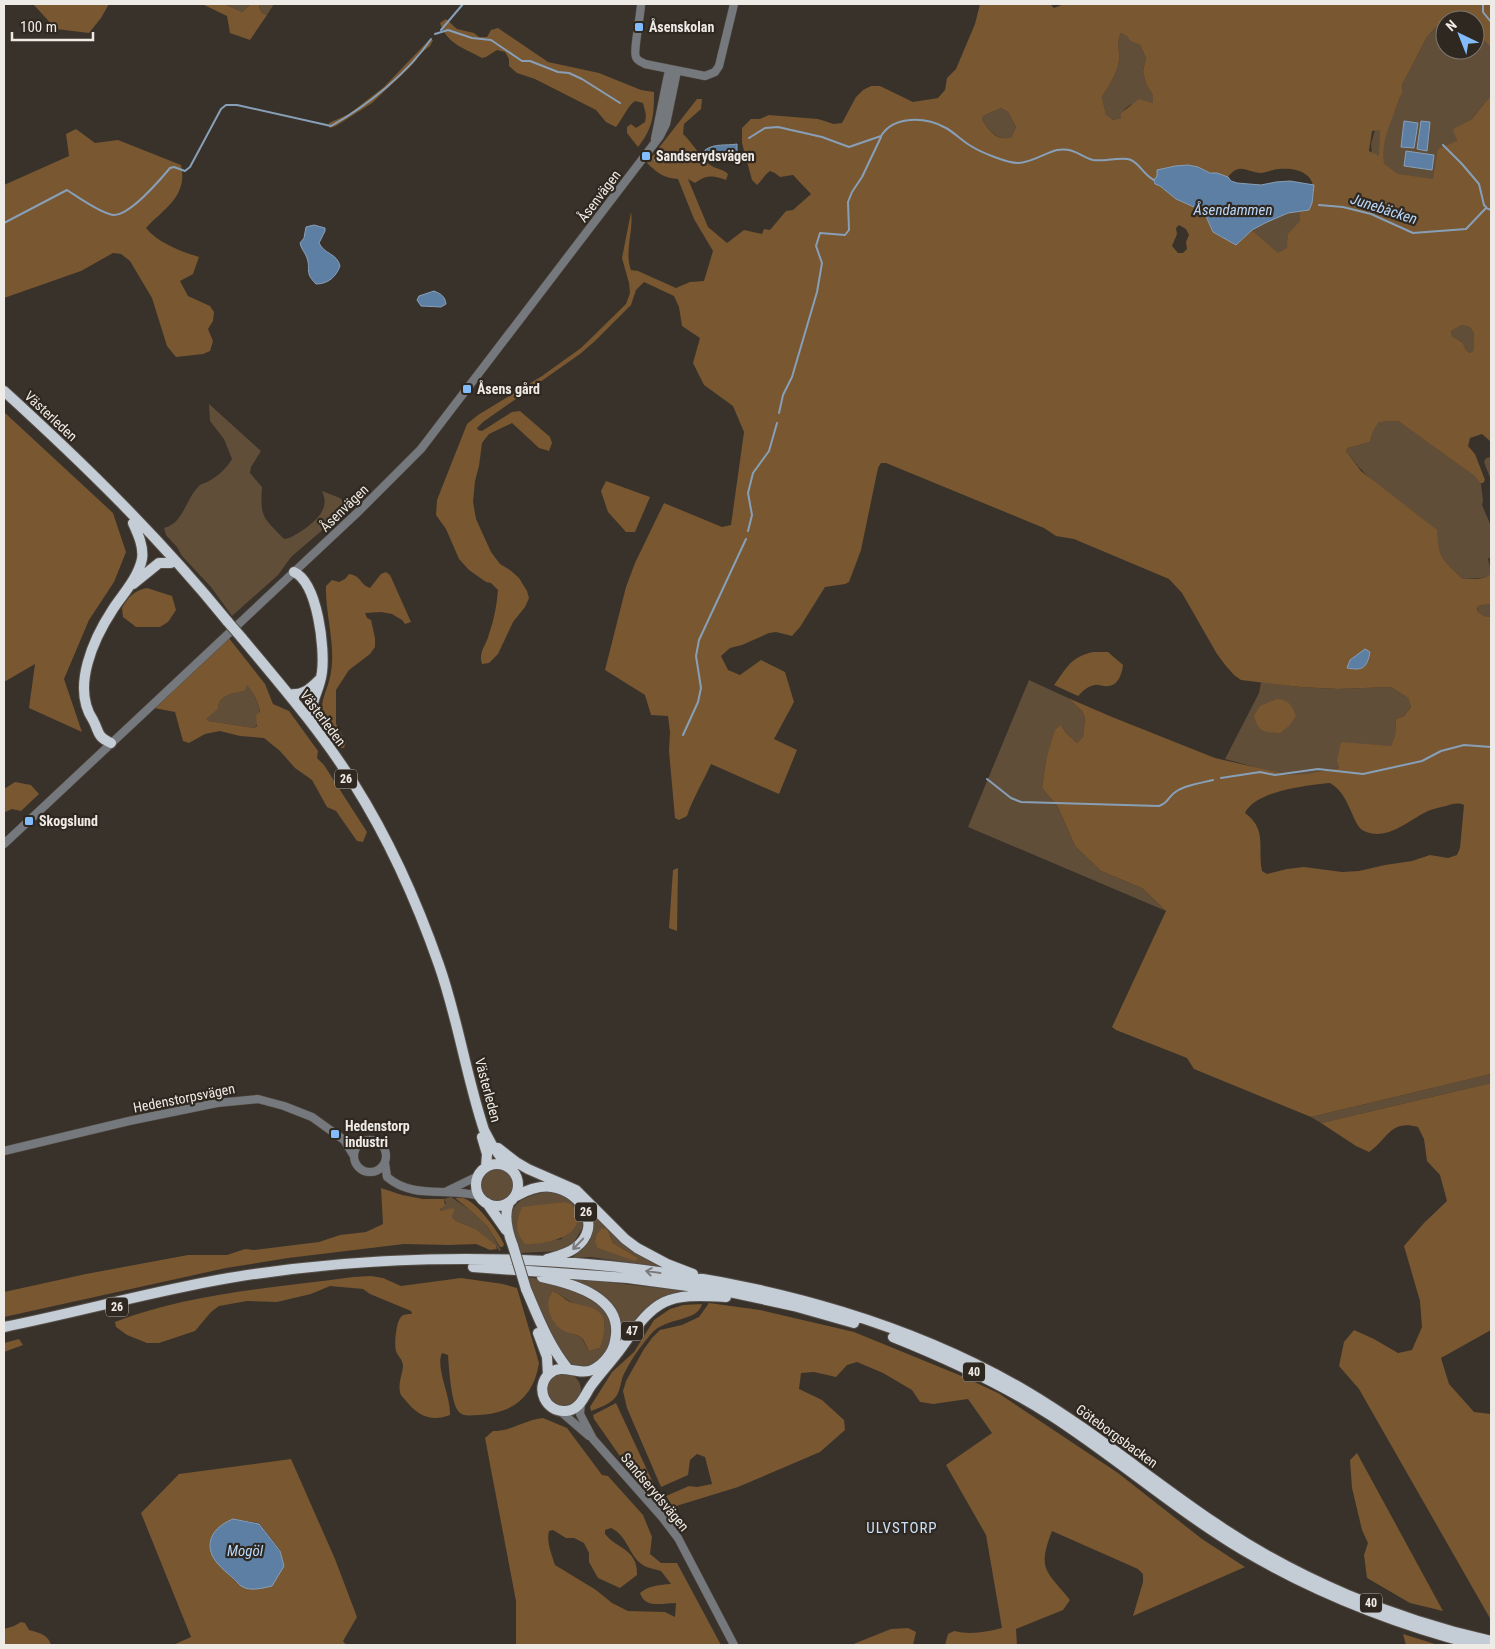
<svg xmlns="http://www.w3.org/2000/svg" width="1495" height="1649" font-family="'Roboto Condensed',sans-serif">
  <style>
    .green { fill: #614e38; fill-rule: evenodd }
    .forest { fill: #785731; fill-rule: evenodd }
    .water { fill: #5d7fa4; stroke: #889fb8 }
    .lines { fill: none; stroke-linecap: round; stroke-linejoin: round }
    .stream { stroke: #889fb8; stroke-width: 2 }
    .tertiary-casing { stroke: #564f48; stroke-width: 9 }
    .trunk-casing { stroke: #564f48; stroke-width: 12 }
    .tertiary { stroke: #75797d; stroke-width: 8 }
    .trunk { stroke: #c4ccd6; stroke-width: 10 }
    .trunk-bridge-casing { stroke: #564f48; stroke-width: 12; stroke-linecap: butt }
    .trunk-bridge { stroke: #c4ccd6; stroke-width: 10 }
    .oneway { stroke: #7a7a7b }
    .poi-dot { fill: #83bcfb; stroke: #2f2820; stroke-width: 2 }
    .labels { text-anchor: middle; dominant-baseline: central; stroke-width: 4.5; stroke-linejoin: round; paint-order: stroke }
    .shield { fill: #2f2820; stroke: #b5b0aa; stroke-width: 1 }
    .shield-label { font-size: 12px; font-weight: bold; fill: #eeeae5 }
    .poi-label { font-size: 14px; font-weight: bold; fill: #eeeae5; stroke: #2f2820; text-anchor: start }
    .street-label { font-size: 14px; fill: #eeeae5; stroke: #2f2820 }
    .water-label { font-size: 15px; font-style: italic; fill: #b9d8fb; stroke: #2f2820 }
    .neighbourhood-label { font-size: 15px; letter-spacing: 1px; fill: #cbe0f8; stroke: #2f2820 }
  </style>
  <rect width="100%" height="100%" fill="#39322a"/>
  <path class="green" d="M224 4H251L242 12Z
    M260 4H274L267 15 262 13 259 7Z
    M1445 24V50H1475V30L1491 48V95L1472 119 1454 129 1457 141 1434 196 1288 248 1278 254 1252 230 1321 182 1374 179 1371 144 1381 109 1395 111 1400 97 1403 92 1402 85 1427 37 1437 26Z
    M1121 33 1127 35 1130 41 1140 45 1146 58 1143 71 1146 84 1153 95V103C1140 101 1123 103 1121 118L1113 120 1106 116 1102 97C1109 86 1117 74 1119 61 1120 51 1116 42 1121 33Z
    M1001 108 1008 112 1016 127 1013 137C998 142 989 131 982 119L983 116Z
    M1462 325 1470 327 1474 334V350L1470 353 1466 350 1463 343 1452 336 1451 331Z
    M209 404 261 451 251 467 250 473 262 487C260 518 263 517 284 539 293 539 319 520 322 511 326 504 325 498 322 491L340 498 348 508 291 557 278 575 232 616 211 587 182 556 177 547 166 535 164 528C184 523 186 498 199 486 202 483 206 483 209 481 218 476 227 468 232 459L224 439 210 421Z
    M1398 421 1476 476 1481 484 1483 501 1482 505 1491 526V556L1488 559 1491 571 1490 576 1481 578 1463 579C1443 560 1438 558 1436 530 1410 509 1373 486 1353 460 1351 456 1348 455 1346 451L1348 448 1370 442 1373 432 1379 422Z
    M1491 457V480L1484 462 1486 458Z
    M1491 604V617L1484 616 1477 611 1478 606Z
    M1029 680 1068 698 1082 711 1085 718 1083 737 1077 743 1067 734 1062 726 1046 760 1042 788 1058 807 1075 846 1101 871 1142 888 1166 911 968 827Z
    M1261 682 1300 687 1338 689 1391 687 1408 698 1411 707 1404 716 1396 719 1395 735 1391 746C1361 758 1321 780 1288 775 1267 772 1246 764 1225 759L1259 693Z
    M247 684C255 696 267 715 254 728L209 721 205 719 218 709C219 694 232 694 243 691Z
    M1491 1074V1083L1321 1123 1311 1117Z
    M481 1185a17 17 0 1 1 34 0a17 17 0 1 1-34 0Z
    M551 1191 568 1198 578 1208 583 1219 582 1229 572 1245 560 1251 520 1253C506 1213 505 1199 551 1191ZM564 1202 562 1239 530 1244 545 1205Z
    M451 1197 470 1210 487 1226 501 1250 499 1251 496 1245 476 1229 456 1221 452 1217 455 1210 441 1211 440 1210 446 1203 444 1199Z
    M592 1211C613 1232 634 1254 660 1267L591 1257 572 1258C587 1244 596 1233 592 1211ZM610 1235 613 1243 638 1258 598 1248Z
    M528 1277C541 1279 583 1290 593 1298 598 1302 608 1312 610 1318 619 1346 593 1383 565 1361 552 1350 534 1295 528 1277ZM554 1291 605 1324 600 1348 589 1351 581 1337 562 1330 550 1295Z
    M561 1277 685 1291 655 1302 645 1311 619 1345C622 1333 619 1322 615 1310Z
    M547 1390a17 17 0 1 1 34 0a17 17 0 1 1-34 0Z"/>
  <path class="forest" d="M33 4H109L101 18 89 33 56 29Z
    M202 4H224L242 12 251 4H260L259 7 262 13 267 15 250 40 230 33 227 16Z
    M980 4H1050L1054 8 1064 4H1491V48L1475 30V20H1445V24L1437 26 1427 37 1402 85 1403 92 1400 97C1393 119 1380 140 1384 164L1398 174 1433 179 1438 149 1457 141 1453 129 1472 119 1491 95V445L1490 441 1482 434 1470 438 1468 446 1475 454 1485 480 1483 483H1480L1475 476 1398 421 1379 422 1373 432 1370 442 1348 448 1346 451 1361 471 1437 530C1438 558 1443 560 1463 579 1473 579 1484 580 1491 574V604L1478 606 1477 609V611L1484 616 1491 617V1074L1311 1117 1194 1069 1187 1058 1116 1030 1112 1027 1166 911 1142 888 1101 871 1075 846 1058 807 1042 788 1046 760 1055 730 1061 725 1067 734 1077 743 1083 737 1085 718 1082 711 1068 698 1112 717 1215 758 1289 775 1308 774 1339 768 1337 760 1341 742 1391 746 1395 735 1396 719 1404 716 1411 707 1408 698 1391 687 1338 689 1300 687 1241 680 1234 675 1226 666 1217 654 1182 593 1169 579 1074 539 1056 536 1044 528 886 463H881L878 468 861 550 849 582 845 584 825 587 800 627 792 636 776 632 769 633 742 645 730 648 721 656 728 670 740 675 761 660 785 672 794 702 774 739 797 750 779 794 711 764C703 782 693 798 687 816L679 820 675 818 669 751 670 732 668 716 651 715 645 695 605 670 626 587 635 563 664 503 722 527 731 525 744 432 733 406 704 385 693 363 700 338 682 326 679 307 674 296 644 282 636 290 631 305 595 341 580 354 483 422 477 428 478 430 482 431 512 412 520 411 550 437 552 443 549 451 539 448 512 423 489 434 482 443 479 466 475 481 473 502 476 519 491 552 500 564 510 570 519 578 527 591 529 598 525 607 513 622 498 654 489 663 482 664C478 652 486 646 489 634 494 620 497 604 498 590L491 583 486 582 469 570 459 559 446 529 436 515 437 500 467 424 478 415 542 376 581 348 626 304 630 293 629 283 622 258 631 212C634 231 624 251 631 270L638 271 676 288 690 282 704 281 713 251 694 219 678 179C664 178 657 173 647 163L697 99H702L701 109 684 124 683 134C693 143 699 156 710 165 716 169 723 169 728 174L726 180C713 175 706 175 695 183L688 179 708 227 727 243 744 230 762 234 764 229 770 230 786 211 793 210 811 194 793 175 780 177 775 173 770 171C764 175 762 181 757 185L752 180 742 143V128L751 119H760L769 115 818 119 834 124 842 123 856 97 863 90 871 86H880L913 102 938 98 945 90 947 78 956 69 975 24ZM1121 33 1127 36 1130 41 1140 45 1146 58 1143 71 1146 84 1153 95V103L1139 99 1121 113V118L1113 120 1106 115 1102 97C1109 86 1117 74 1119 61 1120 51 1116 42 1121 33ZM1001 108 1008 112 1016 127 1012 137C997 142 989 131 982 119L983 116ZM1380 130 1379 155V156L1369 151 1372 131ZM1188 165C1196 167 1201 169 1208 172 1214 174 1222 175 1228 177 1240 162 1246 172 1260 173 1266 173 1273 169 1279 169 1309 167 1321 182 1309 210L1300 212V221L1288 234 1287 248 1278 253 1252 230 1236 245 1213 232 1205 214 1194 207 1176 199 1160 186 1155 184 1154 180 1164 168ZM1179 225 1186 229 1189 235 1186 242 1187 249 1183 253H1178L1172 246 1177 234 1176 228ZM1462 325 1470 327 1474 334V350L1470 353 1466 350 1463 343 1452 336 1451 331ZM1330 783C1351 795 1352 826 1364 831 1386 842 1409 820 1428 811 1433 809 1440 807 1446 806 1452 804 1458 802 1464 805L1460 848 1457 855 1448 858 1430 855 1412 861 1385 865 1359 871 1342 872 1304 867 1287 869 1267 874 1262 871C1257 848 1268 830 1245 813 1255 791 1308 785 1330 783Z
    M446 19 457 29 474 33 479 37H487L491 30 498 28 548 62 599 73 641 90 654 92C654 116 653 128 638 147L627 133V127L631 124 636 128 645 122 646 115 643 103 635 101C628 105 622 120 616 127L606 122 596 110 535 79 517 73 509 66V59L505 52 497 50 486 57 482 58C464 48 447 44 440 23Z
    M429 40H433L430 46 417 56V59L409 68 372 103 336 126 330 128 329 127V123L349 114 384 87Z
    M76 129 95 143 118 140 181 165C188 196 165 208 146 228 158 243 180 251 199 257L193 274 180 281 188 296 210 306 214 312 213 321 208 329 213 341 210 351 203 354 176 357 167 346 152 298 130 261 121 254 113 253 81 271 4 298V185L69 156 66 134Z
    M4 412 113 513 126 552 114 582 89 620 64 679 82 732 29 708 35 664 4 682Z
    M606 481 650 497 635 532H626L608 512 601 491Z
    M386 572 390 575 411 622 405 624 402 620 392 614 381 612 365 613 367 618 371 620 375 638V647L370 654 349 670 336 690V724L346 742 344 748H341C333 737 325 727 323 714 320 701 326 693 329 681 338 650 325 617 326 586L332 580 339 582 345 579 349 574C362 576 360 585 370 588L381 574Z
    M147 588 172 596 176 610 168 622 160 627H136L123 617 122 608C128 597 135 590 147 588Z
    M228 637 265 684 273 704 289 711 318 751 317 758 324 765 367 832 363 842 357 841 336 811 327 807 312 780 295 768 280 751 264 738 240 736 220 731 205 734 189 743 183 741 175 712 154 708ZM247 685C254 694 258 701 260 712L256 715 257 726 254 728 209 721 206 719 218 709C219 694 232 694 244 691Z
    M1093 652H1108L1123 665C1122 674 1118 686 1108 686 1103 687 1099 684 1095 685 1088 686 1083 691 1078 696L1054 685C1067 668 1070 657 1093 652Z
    M1277 699C1289 700 1292 705 1296 716L1289 726 1280 733C1264 732 1258 732 1254 716L1260 706Z
    M15 782 31 785 39 794 21 811 12 809 5 812V823L4 826V789Z
    M678 868 677 931 669 928 673 870Z
    M1491 1083V1330L1441 1358 1449 1384 1474 1412 1491 1414V1620L1359 1389 1339 1366 1344 1342 1354 1330 1374 1339 1398 1353 1412 1350 1422 1327 1420 1301 1404 1246 1424 1223 1447 1201 1440 1175 1427 1161 1424 1139 1418 1127C1390 1119 1388 1139 1369 1152L1356 1146 1321 1123Z
    M381 1188 402 1195 423 1199H444L445 1206 440 1209 441 1211 453 1208 455 1210 452 1217 456 1221 476 1229 496 1245 497 1249 490 1250 476 1244 449 1245 404 1244 288 1258 226 1268 4 1317V1292L86 1274 188 1255H227L245 1249 254 1250 319 1242 340 1235 366 1232 383 1224Z
    M455 1198C456 1198 462 1198 463 1198 477 1202 498 1231 504 1244L503 1247H500L487 1226 470 1210Z
    M564 1202 571 1204C594 1235 547 1245 525 1244 514 1231 516 1221 522 1207Z
    M602 1228 607 1229 613 1243 638 1258 635 1261 598 1248 595 1242 597 1234Z
    M371 1276 383 1278 401 1286 461 1278 503 1284 517 1288 539 1363C534 1397 512 1414 478 1415 471 1415 464 1417 459 1412 451 1404 449 1368 448 1355L442 1353C435 1368 451 1396 450 1415 431 1422 418 1416 406 1401 404 1398 400 1395 400 1392 398 1382 403 1373 403 1365 402 1358 398 1357 396 1351 394 1345 396 1322 401 1317 403 1314 408 1314 412 1314L411 1311 370 1294 363 1289 330 1286 311 1294 277 1302 247 1301 219 1306 211 1312 195 1331 159 1343H147L127 1335 116 1327 115 1322C190 1293 274 1288 353 1277Z
    M553 1291C560 1294 564 1299 570 1302 578 1305 586 1305 594 1309 610 1316 604 1335 600 1348L589 1351C587 1347 584 1340 581 1337 575 1334 567 1333 562 1330 550 1322 543 1302 553 1291Z
    M709 1303 760 1310 854 1332 964 1377 998 1393 1118 1473 1202 1539 1245 1567 1133 1616 1143 1582V1574L1138 1569 1052 1531C1037 1570 1046 1570 1070 1600L1063 1610 1016 1629 1017 1645H945L948 1634 954 1631C971 1635 985 1632 1002 1628L986 1535 946 1465 992 1433 968 1399 933 1404 920 1402 912 1390 883 1373 857 1362 847 1365 836 1377 814 1372 801 1373 799 1389 822 1400 844 1420 845 1430 820 1452 738 1487 673 1507 666 1496 689 1486 697 1487 712 1484 705 1457 697 1454 690 1460 688 1475 661 1487 627 1408 623 1391 626 1381 644 1349 652 1338 660 1330 682 1325 699 1317Z
    M702 1304C697 1323 666 1316 651 1334 640 1347 630 1361 623 1376 621 1382 620 1390 617 1395 613 1403 599 1408 591 1411L590 1407 612 1372 634 1352 654 1320 670 1309 683 1305Z
    M19 1339 23 1345 4 1352V1343Z
    M616 1403 654 1485 656 1493 653 1494 638 1482 594 1419 593 1415Z
    M543 1418 567 1428 602 1475 608 1476 643 1515 652 1537 650 1554 661 1563H677L721 1645H516V1601L485 1438 493 1431C512 1431 524 1420 543 1418ZM611 1528C626 1535 628 1551 639 1562 645 1568 654 1569 661 1571L671 1584C659 1585 650 1585 640 1593 645 1609 662 1603 676 1603L675 1617 665 1612 628 1611 612 1603 596 1590 555 1565C552 1555 546 1542 549 1531L553 1530 566 1538H574L584 1543 589 1553V1562L598 1578 620 1588 637 1575C638 1549 617 1549 605 1534V1530Z
    M1357 1453 1443 1611 1410 1603 1367 1578 1364 1555 1368 1543 1362 1530 1352 1488 1350 1460Z
    M291 1459 335 1559 357 1617 343 1641 346 1645H173L191 1637 141 1513 179 1474ZM233 1519 259 1523 280 1550 284 1566 241 1586 225 1571 212 1555 210 1540Z
    M21 1622 25 1623 29 1630C39 1633 48 1634 51 1645H4V1629L14 1626Z
    M908 1628 916 1632 913 1645H851L891 1629Z
    M1403 1634 1438 1645H1406Z"/>
  <path class="water" d="M1404 121 1418 123 1414 148 1401 147Z
    M1421 121 1430 122 1427 151 1417 149Z
    M737 144V155C729 163 713 160 705 153V150C715 143 726 146 737 144Z
    M1406 151 1434 155 1432 170 1404 166Z
    M1188 165 1198 167 1210 173H1217L1228 177 1231 181 1237 183 1261 185 1276 182 1290 181 1314 185 1312 203 1309 210 1288 213 1265 223 1252 230 1236 245 1213 232 1205 214 1194 207 1176 199 1160 186 1155 184 1154 180 1157 176V170L1175 166Z
    M314 225 325 228V231L319 243C325 255 337 253 340 266 336 277 328 284 316 284 304 272 311 270 307 258 305 252 301 249 300 243L304 238 306 227Z
    M434 291C441 294 445 296 446 304L441 307 421 306 417 300 419 296Z
    M1365 649 1370 652C1367 668 1363 671 1347 668L1350 660Z
    M233 1519 259 1524 280 1551 284 1566 272 1586C263 1588 250 1592 241 1586 238 1584 236 1580 233 1578 226 1572 216 1564 212 1555 205 1537 218 1525 233 1519Z"/>
  <g class="lines">
    <path class="stream" d="M1483 4V12L1491 22
      M441 30 463 4
      M435 34 448 30 472 38 491 40 522 61H530L558 72 569 73 582 79 620 103
      M749 138 765 128 778 127 822 137 849 147 881 136C894 115 926 117 946 128 955 133 962 141 971 146 980 152 1007 163 1018 163 1031 163 1045 153 1057 150 1075 147 1080 157 1093 160 1104 162 1123 156 1131 160 1140 164 1144 175 1154 180
      M1443 145 1462 164 1479 184 1484 205 1486 207
      M655 160 672 162 710 155
      M1319 205 1343 207 1371 214 1413 233 1466 229 1486 208 1491 210
      M4 223 67 190C78 197 100 213 113 215 129 216 160 180 170 168L174 167 185 171 190 167 221 109 226 105H237L331 126C367 106 408 73 431 39
      M779 413 783 395 792 377 817 292 822 263 816 246 820 233 845 235 849 230 848 202 852 192 862 177 881 137
      M748 531 752 515 748 493 753 473 769 451 777 423
      M683 735 698 702 701 688 696 656 699 640 746 539
      M1221 778 1260 772 1275 775 1318 769 1363 774 1422 761 1441 751 1464 745 1491 747
      M987 779 1011 798 1021 802 1159 806C1168 803 1167 799 1174 793 1184 785 1201 783 1213 780"/>
    <g class="tertiary-casing">
      <path id="tertiary" d="M641 4C641 13 633 52 636 57 637 61 642 62 645 64L705 76 715 72 719 66 734 4
        M655 139 669 70
        M4 844 358 512 421 449 660 136 666 124 677 71
        M354 1156a16 16 0 1 1 32 0a16 16 0 1 1-32 0Z
        M4 1151 129 1121 217 1103 258 1099 284 1106 312 1117 344 1140 354 1156
        M385 1163 387 1177C414 1200 447 1187 479 1196
        M447 1191 478 1176
        M581 1402 580 1414 593 1439 662 1517 678 1538 734 1645
        M560 1411 589 1436"/>
    </g>
    <g class="trunk-casing">
      <path id="trunk" d="M4 391C83 463 160 538 228 622
        M294 572C318 583 325 649 322 672 319 695 309 698 313 725
        M133 584 159 563H171
        M241 637C280 684 321 731 354 784 390 841 417 902 439 965 458 1019 466 1076 484 1130L492 1145 508 1167
        M288 694C302 696 309 690 319 680
        M111 743C96 736 100 733 93 720 71 687 94 638 113 609 123 594 138 578 142 559 144 547 138 534 133 523
        M482 1137 487 1154 486 1167
        M498 1148 516 1162 528 1169 576 1190 625 1239 637 1248 667 1264 693 1274
        M476 1185a21 21 0 1 1 42 0a21 21 0 1 1-42 0Z
        M516 1196C527 1190 539 1185 552 1187 581 1191 604 1227 575 1248 567 1254 557 1256 547 1259
        M487 1203 506 1230
        M509 1203C503 1216 508 1233 513 1246
        M473 1267 628 1278 725 1291 794 1306 854 1323
        M542 1277C574 1284 625 1298 615 1341 613 1353 603 1365 592 1370 578 1376 562 1362 549 1374 534 1388 546 1413 566 1411 580 1410 584 1396 591 1386 601 1372 613 1360 622 1347 656 1298 666 1293 726 1297
        M526 1289C538 1317 548 1344 568 1369
        M4 1327C79 1312 153 1291 229 1278 482 1236 801 1259 1026 1391 1092 1430 1151 1480 1215 1523 1297 1579 1394 1619 1491 1641
        M538 1333 547 1357 548 1375
        M893 1337C948 1359 1002 1384 1052 1416 1117 1458 1176 1510 1243 1550 1316 1593 1395 1624 1477 1645"/>
    </g>
    <use href="#tertiary" class="tertiary"/>
    <use href="#trunk" class="trunk"/>
    <g class="trunk-bridge-casing">
      <path id="trunk-bridge" d="M228 622 241 637
        M513 1246 526 1289"/>
    </g>
    <use href="#trunk-bridge" class="trunk-bridge"/>
  </g>
  <defs><path id="oneway-shaft" d="M-6 0H5M1.5-3L5.5 0L1.5 3" fill="none" stroke-width="1.6" stroke-linecap="round" stroke-linejoin="round" transform="scale(1.25)"/></defs>
  <g class="oneway">
    <use href="#oneway-shaft" transform="translate(578 1244) rotate(134)"/>
    <use href="#oneway-shaft" transform="translate(653 1272) rotate(-172)"/>
  </g>
  <g class="poi-dot">
    <rect x="634" y="22" width="10" height="10" rx="2.5"/>
    <rect x="641" y="151" width="10" height="10" rx="2.5"/>
    <rect x="462" y="384" width="10" height="10" rx="2.5"/>
    <rect x="24" y="816" width="10" height="10" rx="2.5"/>
    <rect x="330" y="1129" width="10" height="10" rx="2.5"/>
  </g>
  <g class="labels">
    <g class="shield">
      <rect x="335" y="769.5" width="22" height="19" rx="4"/>
      <rect x="575" y="1202.5" width="22" height="19" rx="4"/>
      <rect x="106" y="1297.5" width="22" height="19" rx="4"/>
      <rect x="621" y="1321.5" width="22" height="19" rx="4"/>
      <rect x="963" y="1362.5" width="22" height="19" rx="4"/>
      <rect x="1360" y="1593.5" width="22" height="19" rx="4"/>
    </g>
    <g class="shield-label">
      <text x="346" y="779">26</text>
      <text x="586" y="1212">26</text>
      <text x="117" y="1307">26</text>
      <text x="632" y="1331">47</text>
      <text x="974" y="1372">40</text>
      <text x="1371" y="1603">40</text>
    </g>
    <g class="poi-label">
      <text x="649" y="27">Åsenskolan</text>
      <text x="656" y="156">Sandserydsvägen</text>
      <text x="477" y="389">Åsens gård</text>
      <text x="39" y="821">Skogslund</text>
      <text x="345" y="1126">Hedenstorp<tspan x="345" dy="16">industri</tspan></text>
    </g>
    <g class="street-label">
      <text transform="translate(599 196) rotate(-53)">Åsenvägen</text>
      <text transform="translate(51 416) rotate(43)">Västerleden</text>
      <text transform="translate(344 508) rotate(-44)">Åsenvägen</text>
      <text transform="translate(323 718) rotate(53)">Västerleden</text>
      <text transform="translate(488 1090) rotate(75)">Västerleden</text>
      <text transform="translate(184 1098) rotate(-11)">Hedenstorpsvägen</text>
      <text transform="translate(1117 1436) rotate(36)">Göteborgsbacken</text>
      <text transform="translate(655 1492) rotate(50)">Sandserydsvägen</text>
    </g>
    <g class="water-label">
      <text transform="translate(1384 209) rotate(18)">Junebäcken</text>
      <text x="1233" y="210">Åsendammen</text>
      <text x="245" y="1551">Mogöl</text>
    </g>
    <g class="neighbourhood-label">
      <text x="902" y="1528">ULVSTORP</text>
    </g>
  </g>
  <rect width="1495" height="1649" fill="none" stroke="#eeeae5" stroke-width="10"/>
  <g transform="translate(1460 35) rotate(317)"><circle r="24" fill="#2f2820" stroke="#7b766f"/>
  <path d="M0-4L9 19L0 12L-9 19Z" fill="#83bcfb"/>
  <text y="-8" font-size="14" font-weight="bold" text-anchor="middle" fill="#eeeae5">N</text>
  </g>
  <path d="M12 32v8h81v-8" fill="none" stroke="#eeeae5" stroke-width="2.5"/>
  <text x="20" y="32" font-size="15" fill="#eeeae5" stroke="#2f2820" stroke-width="4" paint-order="stroke">100 m</text>
</svg>
